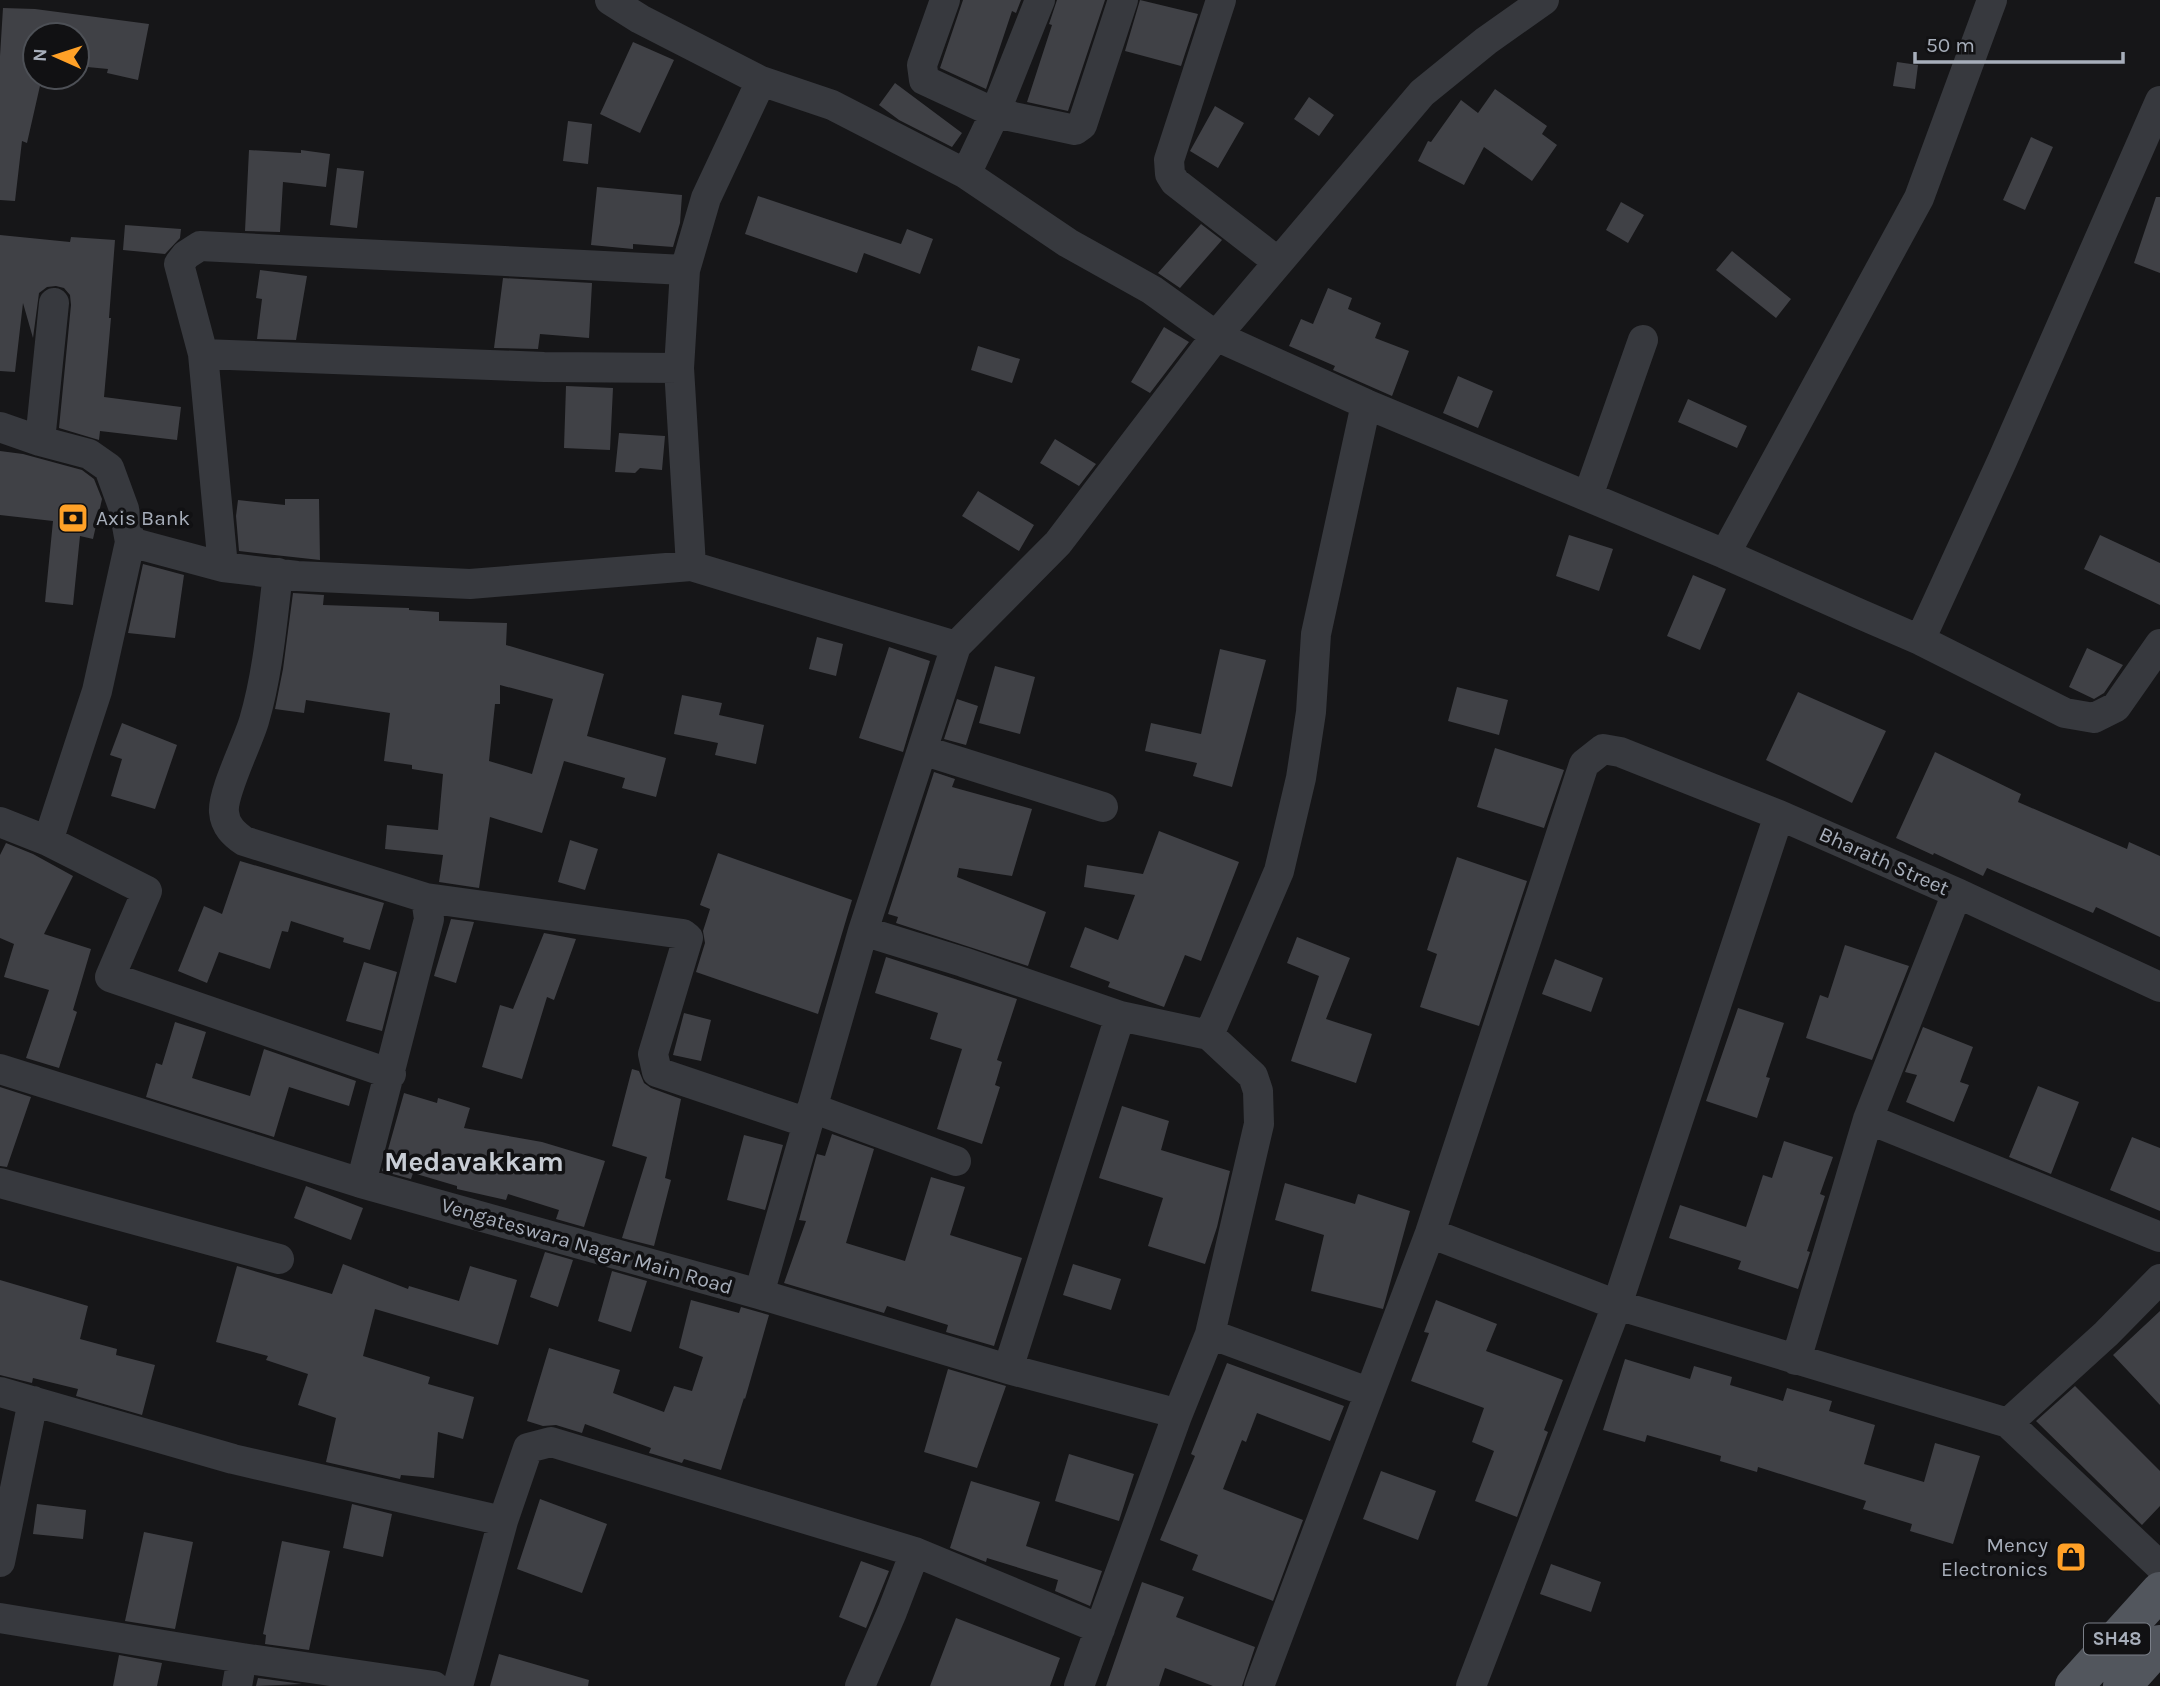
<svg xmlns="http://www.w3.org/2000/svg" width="2160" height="1686" font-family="Karla,sans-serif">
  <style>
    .building { fill: #404146; fill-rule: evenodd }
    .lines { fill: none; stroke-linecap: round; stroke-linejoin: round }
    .street { stroke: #37393e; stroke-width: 30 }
    .primary { stroke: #52565d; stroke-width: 38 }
    .labels { text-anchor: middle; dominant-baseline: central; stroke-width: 7; stroke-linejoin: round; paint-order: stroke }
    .shield { fill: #111113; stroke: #7a7f88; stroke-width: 2 }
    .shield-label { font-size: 19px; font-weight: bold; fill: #a7aeba }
    .poi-label { font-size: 21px; fill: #a7aeba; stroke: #111113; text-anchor: start }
    .street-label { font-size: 21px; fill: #a7aeba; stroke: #111113 }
    .district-label { font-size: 28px; font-weight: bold; fill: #c8cdd5; stroke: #111113 }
  </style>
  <rect width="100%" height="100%" fill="#161618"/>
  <path class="building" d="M963 0H1021L1016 13 1012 11 986 89 940 68Z
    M1057 0H1105L1068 111 1027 102 1052 25 1049 24Z
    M1140 0 1198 14 1181 66 1125 51Z
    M3 8 35 9 149 24 138 80 107 73 108 69 77 66V35H35V77H42L27 143 22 141 15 201 0 200V56Z
    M633 42 674 60 640 133 600 114Z
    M1897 62 1918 65 1915 89 1893 86Z
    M895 83 962 133 952 147 899 120 879 105Z
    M1495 89 1547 126 1542 134 1557 145 1532 181 1484 147 1464 185 1418 161 1428 141 1431 142 1461 100 1478 113Z
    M1309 97 1334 115 1319 136 1294 119Z
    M1215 106 1244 123 1218 168 1190 151Z
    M568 121 592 124 588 164 563 161Z
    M2031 137 2053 147 2025 210 2003 200Z
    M249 150 301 153V150L330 154 326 187 283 182 280 232 245 231Z
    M337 168 364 171 357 228 330 225Z
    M597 187 682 195 680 223 673 247 633 244V249L591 245Z
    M758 196 901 244 907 229 933 239 920 274 864 253 857 273 745 234Z
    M2156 197H2160V273L2134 263Z
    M1621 202 1644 215 1628 243 1606 230Z
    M1201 224 1222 240 1180 288 1158 273Z
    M125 225 181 229 180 238 165 254 123 250Z
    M0 235 70 242 71 237 115 240 109 318H111L104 397 181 407 177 440 100 431 99 440 59 428 71 305 70 295 64 288 56 286 47 287 39 293 33 338 23 303 15 372 0 371Z
    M1732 251 1791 299 1776 318 1716 270Z
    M260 270 307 276 296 340 257 339 262 299 256 298Z
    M503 278 592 283 589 338 540 334 538 349 494 348Z
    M1328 288 1352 298 1348 309 1381 323 1375 338 1409 351 1392 396 1333 370 1335 366 1289 346 1301 319 1313 324Z
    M1164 327 1189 342 1150 393 1131 382Z
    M978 346 1020 359 1012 383 971 370Z
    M1458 376 1493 391 1478 428 1443 413Z
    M566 386 613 388 610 450 564 448Z
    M1688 399 1747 426 1737 448 1678 422Z
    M619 433 665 436 662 470 640 468 635 473 615 472Z
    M1055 439 1096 464 1079 486 1040 463Z
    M0 451 23 454 82 470 94 479 102 499 93 539 80 536 73 605 45 602 53 521 0 515Z
    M978 491 1034 525 1019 551 962 516Z
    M285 499H319L320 560 239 551 236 516 238 500 285 505Z
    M1569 535 1613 549 1599 591 1556 576Z
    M2100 535 2160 563V605L2084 569Z
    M143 564 184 575 175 638 128 633Z
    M1693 575 1726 589 1700 650 1667 636Z
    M293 593 324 595 323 605 409 608V610L439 612V621L507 623 506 645 604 674 587 736 666 758 656 797 622 788 625 778 564 761 542 833 490 817 479 888 439 882 443 855 385 849 387 825 438 830 443 774 412 769V765L384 761 390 713 306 700 304 713 275 709 283 669ZM500 685 553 699 532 774 489 761 495 704H500Z
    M817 637 843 644 836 676 809 669Z
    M889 647 930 661 903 752 859 738Z
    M2087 648 2123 665 2104 693 2094 699 2069 687Z
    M1220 649 1266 660 1232 787 1193 776 1197 763 1145 751 1151 723 1201 734Z
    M995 666 1035 677 1020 734 979 723Z
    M1457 687 1508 700 1499 735 1448 721Z
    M1798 692 1886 731 1852 803 1766 760Z
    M682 695 722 703 719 715 764 725 756 764 715 755 718 743 674 734Z
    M957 699 978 706 966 745 944 739Z
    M122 723 177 745 155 809 111 796 122 759 110 755Z
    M1495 748 1564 770 1544 828 1477 807Z
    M1935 752 2021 794 2018 802 2127 849 2129 842 2160 856V937L2096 907 2093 913 1987 868 1983 876 1934 853 1933 855 1896 838Z
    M934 772 955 779 952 787 1032 809 1012 876 959 868 957 877 1046 912 1028 966 896 923 898 917 888 914Z
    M1159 831 1239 862 1201 961 1185 955 1164 1007 1108 987 1110 982 1070 967 1085 927 1118 940 1135 895 1084 887 1087 865 1143 874Z
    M570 840 598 849 585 890 558 882Z
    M6 843 33 854 73 876 44 934 91 949 73 1010 77 1012 59 1068 26 1058 49 990 4 977 14 944 0 938V855Z
    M718 853 852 900 818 1014 696 972 705 943 703 931 710 909 700 905Z
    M1457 857 1527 881 1479 1026 1420 1007 1437 954 1427 950Z
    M240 861 384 903 370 950 343 942 344 938 291 921 288 932 282 931 270 969 219 952 207 983 178 971 204 906 222 914Z
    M451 919 474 922 456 983 434 976Z
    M544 933 576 939 554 1000 547 997 522 1079 482 1067 500 1005 513 1009Z
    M1297 937 1350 958 1326 1019 1372 1034 1356 1083 1291 1061 1319 976 1287 963Z
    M1845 945 1909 966 1872 1060 1806 1038 1820 995 1828 998Z
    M886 957 1017 999 997 1060 1002 1062 995 1085 1000 1087 982 1144 937 1129 962 1049 930 1039 938 1013 875 993Z
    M1555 959 1603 978 1591 1012 1542 994Z
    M364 962 397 972 382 1031 346 1021Z
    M1738 1008 1784 1023 1766 1077 1770 1078 1757 1118 1706 1101Z
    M684 1013 711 1020 701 1061 673 1055Z
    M175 1022 206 1032 192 1078 250 1096 264 1049 356 1081 349 1106 289 1087 274 1137 146 1097 156 1063 162 1065Z
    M1923 1027 1973 1047 1960 1082 1969 1085 1954 1122 1906 1102 1917 1075 1905 1072Z
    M632 1069 639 1071 644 1083 651 1088 681 1099 665 1178 671 1180 654 1246 622 1238 647 1157 612 1146Z
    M2038 1086 2079 1102 2051 1174 2009 1157Z
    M0 1087 31 1097 7 1167 0 1166Z
    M404 1093 437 1103 438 1098 470 1108 464 1128 542 1142 605 1161 584 1227 556 1219 559 1210 508 1194 506 1200 457 1189V1186L413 1173 411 1179 382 1171Z
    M1122 1106 1169 1121 1161 1150 1230 1171 1217 1227 1205 1264 1148 1246 1163 1198 1099 1178Z
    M832 1134 874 1149 846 1243 905 1261 931 1177 965 1187 950 1235 1022 1258 994 1346 946 1332 948 1325 887 1306 884 1313 784 1283 806 1221 799 1220 817 1154 825 1156Z
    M744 1135 783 1145 765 1210 727 1200Z
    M2132 1137 2160 1148V1211L2110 1190Z
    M1784 1141 1833 1157 1820 1194 1825 1196 1807 1251 1810 1252 1798 1289 1738 1269 1741 1261 1669 1238 1680 1205 1746 1227 1763 1175 1772 1178Z
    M1285 1183 1355 1204 1358 1194 1410 1211 1383 1309 1311 1291 1324 1235 1275 1220Z
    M306 1186 363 1208 351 1240 294 1218Z
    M545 1252 573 1260 558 1307 530 1297Z
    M343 1264 408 1289 409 1286 459 1301 470 1266 517 1280 498 1345 375 1309 363 1356 430 1377 428 1384 474 1397 463 1439 438 1432 434 1478 401 1475 400 1479 326 1462 336 1418 298 1405 308 1374 266 1360 268 1356 216 1342 237 1266 332 1294Z
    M1073 1264 1121 1279 1111 1310 1063 1295Z
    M612 1271 647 1281 631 1332 598 1321Z
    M0 1280 88 1306 80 1339 117 1349 116 1355 155 1365 142 1415 76 1396 78 1389 33 1378 32 1383 0 1375Z
    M691 1300 739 1313 741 1307 769 1315 745 1399 744 1398 721 1470 684 1459 682 1463 653 1454 649 1453 651 1448 585 1424 582 1433 556 1425 543 1426 527 1421 549 1348 620 1370 613 1393 664 1412 674 1386 692 1391 703 1357 679 1348Z
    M1436 1300 1497 1324 1486 1351 1563 1380 1544 1430 1548 1432 1517 1517 1475 1501 1494 1451 1472 1442 1484 1408 1411 1381 1429 1333 1424 1332Z
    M2160 1311V1405L2113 1355Z
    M1625 1359 1690 1379 1694 1366 1732 1377 1730 1385 1783 1401 1787 1388 1832 1401 1829 1411 1875 1425 1864 1464 1924 1482 1935 1443 1980 1456 1953 1544 1910 1531 1912 1524 1863 1509 1866 1501 1758 1467 1757 1472 1720 1461 1721 1456 1647 1435 1645 1442 1603 1430Z
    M1227 1363 1344 1406 1330 1441 1257 1413 1246 1442 1242 1440 1223 1489 1303 1520 1273 1601 1192 1570 1198 1555 1160 1540 1195 1456 1191 1454Z
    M948 1369 1006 1386 977 1468 924 1452Z
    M2075 1386 2160 1471V1506L2142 1525 2036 1421Z
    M1069 1454 1134 1474 1119 1521 1055 1501Z
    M1381 1471 1436 1491 1418 1540 1363 1519Z
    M971 1481 1040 1502 1026 1546 1102 1571 1090 1606 1055 1591 1058 1580 987 1558 986 1562 950 1548Z
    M540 1499 607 1524 582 1593 517 1569Z
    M37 1504 86 1510 83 1539 33 1534Z
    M352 1504 392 1514 383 1557 343 1548Z
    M144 1532 193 1542 175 1629 125 1621Z
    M282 1541 330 1551 309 1650 265 1644 266 1635 263 1634Z
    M861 1561 889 1571 866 1628 839 1617Z
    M1551 1564 1601 1582 1591 1612 1540 1594Z
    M1142 1582 1184 1597 1176 1617 1255 1647 1242 1686H1213L1165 1668 1159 1686H1106Z
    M956 1618 1060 1658 1050 1686H930Z
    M499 1654 589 1680 588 1686H490Z
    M119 1655 162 1663 157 1686H113Z
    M258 1678 302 1684 256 1686Z"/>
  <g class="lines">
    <path class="street" d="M610 0 640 19 761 81 832 105 966 174 1068 243 1152 290 1216 336 1366 404 1725 554 1860 614 1920 640 2065 713 2094 718 2116 707 2160 644
      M945 0 922 65 924 80 995 113 1075 130 1082 125 1123 0
      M1221 0 1169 160 1170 174 1175 182 1278 262
      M761 81 706 198 685 270 679 368 691 566 956 646
      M966 174 995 113 1040 0
      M203 354 544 367 679 368
      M0 427 40 441 89 454 109 468 124 509 130 542 97 691 48 841
      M40 441 54 303
      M1588 496 1643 340
      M130 542 223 567 297 576 470 584 691 566
      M1725 554 1919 198 1992 0
      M223 567 203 354 179 264 186 255 200 246 685 270
      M278 573C272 623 268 673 254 721 248 742 222 793 224 812 225 826 234 834 244 841L426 898 429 919 361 1183
      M1920 640 2002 461 2160 101
      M922 750 1103 807
      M0 822 48 841 147 891 110 977 391 1074
      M426 898 683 934 688 938 653 1054 657 1072 808 1123
      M863 931 963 962 1120 1016 1209 1035 1253 1076 1258 1091 1259 1124 1210 1334 1177 1416 1079 1686
      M1209 1035 1279 871 1301 778 1311 712 1316 634 1366 404
      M0 1069 361 1183 759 1294 1008 1369 1164 1410 1177 1416
      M812 1108 956 1161
      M1868 1119 2160 1237
      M0 1183 279 1259
      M1430 1233 1617 1305 2008 1423 2160 1566
      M759 1294 863 931 956 646 1058 543 1216 336 1422 93 1486 41 1544 0
      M1210 1334 1368 1392
      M1796 1360 1868 1119 1957 893
      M1008 1369 1120 1016
      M0 1392 233 1459 503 1521
      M2008 1423 2106 1334 2160 1279
      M0 1562 33 1401
      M0 1618 242 1658 434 1686
      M237 1686 242 1658
      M458 1686 503 1521 528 1448 551 1442 915 1552 1100 1629
      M860 1686 892 1612 915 1552
      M1259 1686 1430 1233 1584 764 1603 749 1620 752 1779 815 1957 893 2160 987
      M1471 1686 1617 1305 1779 815"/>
    <path class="primary" d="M2074 1686 2160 1591
      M2122 1686 2160 1644"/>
  </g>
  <defs>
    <g id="bank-square" transform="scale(1.575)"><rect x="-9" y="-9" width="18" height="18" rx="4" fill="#ffa127" stroke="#111113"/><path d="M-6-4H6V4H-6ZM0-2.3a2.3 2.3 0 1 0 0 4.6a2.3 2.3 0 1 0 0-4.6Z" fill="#111"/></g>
    <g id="shop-square" transform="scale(1.575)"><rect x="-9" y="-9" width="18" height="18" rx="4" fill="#ffa127" stroke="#111113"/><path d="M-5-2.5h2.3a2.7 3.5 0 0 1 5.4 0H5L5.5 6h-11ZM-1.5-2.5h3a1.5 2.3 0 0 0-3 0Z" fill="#111"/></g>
  </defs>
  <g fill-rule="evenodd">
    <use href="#bank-square" x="73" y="518"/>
    <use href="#shop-square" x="2071" y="1557"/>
  </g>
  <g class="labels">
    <rect class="shield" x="2084" y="1623.5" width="66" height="31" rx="5"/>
    <g class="shield-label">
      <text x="2117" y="1639">SH48</text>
    </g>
    <g class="poi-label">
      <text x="96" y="518">Axis Bank</text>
      <text x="2048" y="1545" text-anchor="end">Mency<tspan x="2048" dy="24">Electronics</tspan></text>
    </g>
    <g class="street-label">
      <text transform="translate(1884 861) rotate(24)">Bharath Street</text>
      <text transform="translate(587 1246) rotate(16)">Vengateswara Nagar Main Road</text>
    </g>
    <g class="district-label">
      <text x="474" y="1161">Medavakkam</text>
    </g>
  </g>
  <g transform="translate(56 56) rotate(273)"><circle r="33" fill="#111113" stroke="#4d5056" stroke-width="2"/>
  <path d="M0-5L12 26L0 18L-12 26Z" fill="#ffa127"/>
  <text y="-10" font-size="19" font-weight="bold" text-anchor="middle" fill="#a7aeba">N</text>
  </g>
  <path d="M1915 52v10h208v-10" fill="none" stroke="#a7aeba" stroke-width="3.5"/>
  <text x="1926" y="52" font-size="21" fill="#a7aeba" stroke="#111113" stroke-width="5" paint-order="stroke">50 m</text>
</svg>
